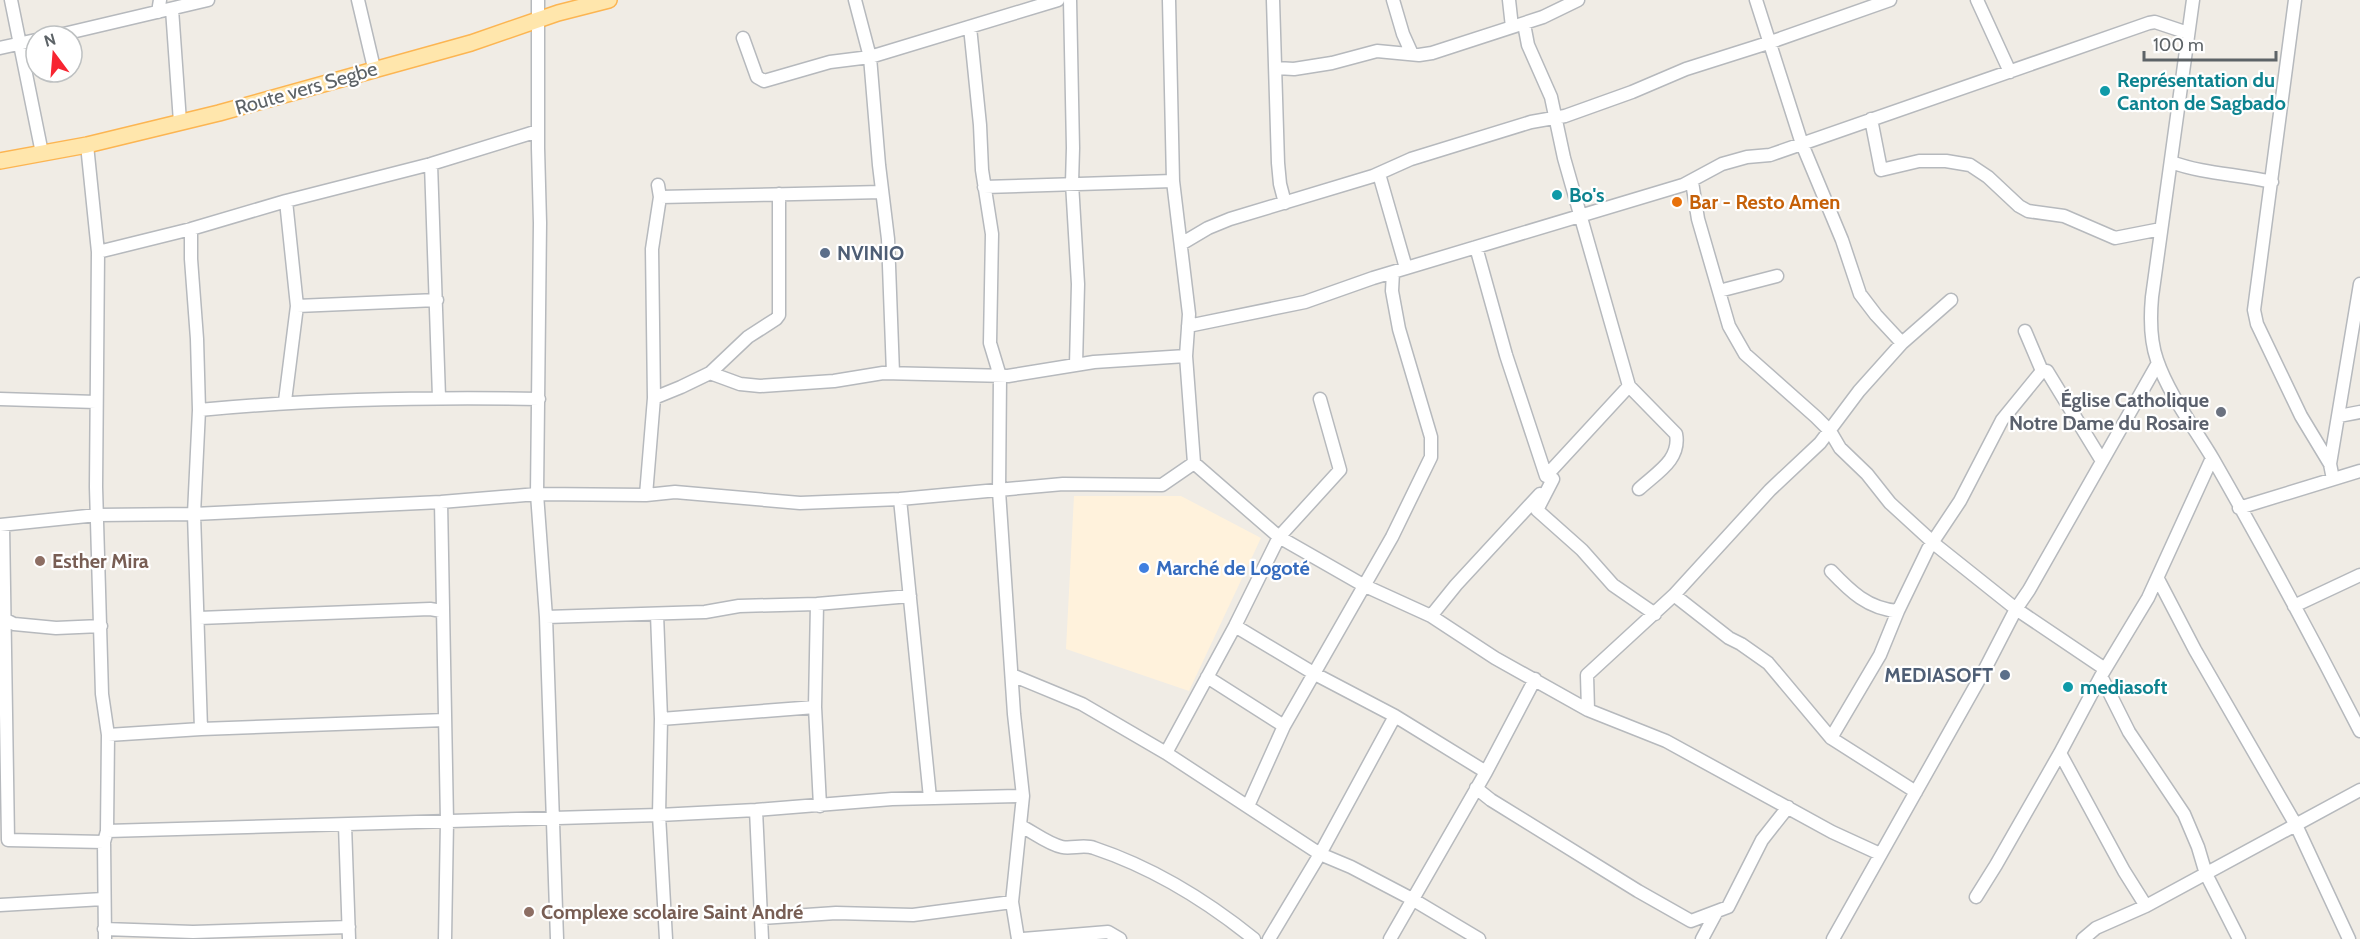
<svg xmlns="http://www.w3.org/2000/svg" width="2360" height="939" font-family="Cabin,sans-serif">
  <style>
    .commercial { fill: #fff2dc }
    .lines { fill: none; stroke-linecap: round; stroke-linejoin: round }
    .minor-casing { stroke: #b6b9bd; stroke-width: 15 }
    .major-casing { stroke: #fcb552; stroke-width: 18 }
    .minor { stroke: #fff; stroke-width: 12 }
    .major { stroke: #ffe6ac; stroke-width: 15 }
    .culture-dot { fill: #0f9aa8; stroke: #fff; stroke-width: 2 }
    .food-dot { fill: #e8710a; stroke: #fff; stroke-width: 2 }
    .service-dot { fill: #5c6f8a; stroke: #fff; stroke-width: 2 }
    .worship-dot { fill: #6b7280; stroke: #fff; stroke-width: 2 }
    .education-dot { fill: #8d6e63; stroke: #fff; stroke-width: 2 }
    .shop-dot { fill: #3f7fe0; stroke: #fff; stroke-width: 2 }
    .labels { text-anchor: middle; dominant-baseline: central; stroke-width: 4.5; stroke-linejoin: round; paint-order: stroke }
    .culture-label { font-size: 20px; font-weight: bold; fill: #0d838f; stroke: #fff; text-anchor: start }
    .street-label { font-size: 20px; fill: #5d6367; stroke: #fff }
    .food-label { font-size: 20px; font-weight: bold; fill: #c56008; stroke: #fff; text-anchor: start }
    .service-label { font-size: 20px; font-weight: bold; fill: #4e5e75; stroke: #fff; text-anchor: start }
    .worship-label { font-size: 20px; font-weight: bold; fill: #5b616d; stroke: #fff; text-anchor: end }
    .education-label { font-size: 20px; font-weight: bold; fill: #785e54; stroke: #fff; text-anchor: start }
    .shop-label { font-size: 20px; font-weight: bold; fill: #366cbe; stroke: #fff; text-anchor: start }
  </style>
  <rect width="100%" height="100%" fill="#f0ece5"/>
  <path class="commercial" d="M1074 496H1181L1261 538 1189 691 1066 649Z"/>
  <g class="lines">
    <g class="minor-casing">
      <path id="minor" d="M11 0 42 153
        M358 0 374 68
        M538 0V148L540 223 537 494 546 617 557 939
        M855 0 870 57 879 165 888 239 893 373
        M1070 0 1073 148 1072 183 1078 284 1076 365
        M1169 0 1173 181 1189 314 1186 356 1194 463 1279 537 1363 585 1431 616 1495 658 1588 710 1666 741 1832 832 1880 854
        M1273 0 1278 163 1280 184 1285 203
        M1393 0 1403 34 1412 54
        M1509 0 1512 27
        M1977 0 2010 72
        M2193 0 2152 297C2150 319 2150 340 2157 360 2169 395 2194 427 2213 459 2264 548 2313 639 2360 731
        M2295 0 2254 310 2257 324 2301 416 2330 464 2333 479
        M172 9 180 122
        M158 12 160 0
        M1524 24 1528 45 1551 97 1564 158 1629 386 1546 476 1553 479
        M970 27 980 125 982 170 992 234 990 343 1000 376 999 491 1014 714 1023 796 1012 902 1018 939
        M55 36 208 0
        M743 38 757 77 764 81 830 62 870 57 1058 0
        M0 48 36 40
        M1276 68 1294 69 1332 63 1377 51 1419 55 1432 53 1543 17 1578 0
        M1871 119 1881 170 1919 161H1946L1970 165 1988 177 2019 206 2028 211 2064 216 2115 238 2161 229
        M87 145 98 252 96 487 102 694 108 735 107 831 104 842 105 939
        M2171 162C2204 174 2238 174 2272 182
        M431 164 439 397
        M1379 174 1406 268
        M1692 182 1698 219 1729 326 1745 354 1816 417 1830 431 1840 448 1867 474 1890 503 1937 546 2016 609 2105 669
        M984 187 1173 181
        M660 197 882 192
        M191 229V259L197 339 199 410 194 514 201 729
        M1181 244 1208 228 1230 219 1373 176 1411 159 1531 122 1565 116 1632 92 1686 69 1768 43 1890 0
        M1476 247 1506 355 1546 476
        M98 252 191 229 286 201 431 164 538 131
        M1719 291 1777 276
        M297 306 437 300
        M1188 326 1305 302 1373 278 1683 185 1722 164 1747 157 1770 155 2149 23 2155 22 2188 33
        M2025 331 2042 371H2047L2102 461
        M1902 343 1951 300
        M710 373 740 384 760 386 834 381 883 373 1008 376 1094 362 1186 356
        M1629 386 1676 434C1681 460 1656 473 1639 489
        M654 398 681 387 710 373 748 337 776 319 779 315V194
        M0 399 96 402
        M285 401 297 306 286 201
        M199 410C313 399 426 397 539 399
        M2339 416 2360 412
        M2330 464 2360 284
        M1553 479 1537 510 1582 550 1613 585 1655 614
        M646 495 654 398 652 249 660 197 658 185
        M900 499 930 798
        M441 502 447 821 445 939
        M2239 508 2360 471
        M0 525 97 515 194 514 441 502 537 494 646 495 675 492 800 503 900 499 1063 484 1162 485 1194 463
        M3 525 8 840 104 842
        M1831 571C1850 591 1868 609 1898 611
        M2158 579 2195 650 2296 825 2349 939
        M1674 595 1729 638 1741 644 1768 663 1831 738 1916 792
        M817 604 815 707 820 806
        M2294 606 2360 575
        M657 614 661 719 659 815 666 939
        M1431 616 1456 585 1540 494
        M0 617 14 624 56 628 101 626
        M546 617 705 612 739 606 817 604 910 596
        M199 618 430 609 442 611
        M1235 626 1315 674 1395 716 1486 772
        M1012 675 1082 704 1166 753 1320 854 1351 867 1412 899 1479 939
        M2101 676 2129 732 2184 814 2198 847 2206 874 2239 939
        M1207 677 1284 726
        M1588 710 1587 675 1674 595 1770 490 1820 443 1859 391 1902 343 1876 315 1860 294 1842 240 1802 144 1756 0
        M661 719 815 707
        M108 735 201 729 445 720
        M1831 738 1880 655 1898 611 1928 549 1960 501 2002 420 2042 371
        M1166 753 1235 626 1279 537 1340 470 1320 399
        M2060 753 2124 871 2146 906
        M1476 788 1491 800 1638 891 1691 921 1728 907 1762 840 1788 807
        M1248 806 1284 726 1392 537 1431 457V437L1399 329 1392 291 1393 272
        M756 810 762 939
        M345 825 349 939
        M1021 826C1033 832 1048 844 1062 847 1072 849 1084 844 1094 848 1151 867 1207 901 1254 939
        M107 831 659 815 756 810 892 799 1023 796
        M1976 897 1996 865 2060 753 2101 676 2148 598 2212 458
        M0 905 103 899
        M761 918 836 913 913 915 1012 902
        M104 929 193 932 349 927
        M1023 939 1108 932 1120 939
        M1269 939 1320 854 1395 716
        M1390 939 1486 772 1535 679
        M1702 939 1716 913
        M1833 939 1985 669 2016 609 2029 590 2158 363
        M2083 939 2096 928 2146 906 2360 790"/>
    </g>
    <g class="major-casing">
      <path id="major" d="M0 161 87 145 219 113 471 43 558 13 609 0"/>
    </g>
    <use href="#minor" class="minor"/>
    <use href="#major" class="major"/>
  </g>
  <g class="culture-dot">
    <circle cx="2105" cy="91" r="6"/>
    <circle cx="1557" cy="195" r="6"/>
    <circle cx="2068" cy="687" r="6"/>
  </g>
  <circle class="food-dot" cx="1677" cy="202" r="6"/>
  <g class="service-dot">
    <circle cx="825" cy="253" r="6"/>
    <circle cx="2005" cy="675" r="6"/>
  </g>
  <circle class="worship-dot" cx="2221" cy="412" r="6"/>
  <g class="education-dot">
    <circle cx="40" cy="561" r="6"/>
    <circle cx="529" cy="912" r="6"/>
  </g>
  <circle class="shop-dot" cx="1144" cy="568" r="6"/>
  <g class="labels">
    <g class="culture-label">
      <text x="2117" y="80">Représentation du<tspan x="2117" dy="23">Canton de Sagbado</tspan></text>
      <text x="1569" y="195">Bo's</text>
      <text x="2080" y="687">mediasoft</text>
    </g>
    <g class="street-label">
      <text transform="translate(306 88) rotate(-16)">Route vers Segbe</text>
    </g>
    <g class="food-label">
      <text x="1689" y="202">Bar - Resto Amen</text>
    </g>
    <g class="service-label">
      <text x="837" y="253">NVINIO</text>
      <text x="1993" y="675" text-anchor="end">MEDIASOFT</text>
    </g>
    <g class="worship-label">
      <text x="2209" y="400">Église Catholique<tspan x="2209" dy="23">Notre Dame du Rosaire</tspan></text>
    </g>
    <g class="education-label">
      <text x="52" y="561">Esther Mira</text>
      <text x="541" y="912">Complexe scolaire Saint André</text>
    </g>
    <g class="shop-label">
      <text x="1156" y="568">Marché de Logoté</text>
    </g>
  </g>
  <g transform="translate(54 54) rotate(344)"><circle r="28" fill="#ffffff" stroke="#bec1c2" stroke-width="1.5"/>
  <path d="M0-4.5L10 22L0 15L-10 22Z" fill="#f72531"/>
  <text y="-9" font-size="16" font-weight="bold" text-anchor="middle" fill="#5d6367">N</text>
  </g>
  <path d="M2144 51v9h132v-9" fill="none" stroke="#5d6367" stroke-width="3"/>
  <text x="2153" y="51" font-size="18" fill="#5d6367" stroke="#ffffff" stroke-width="4.5" paint-order="stroke">100 m</text>
</svg>
